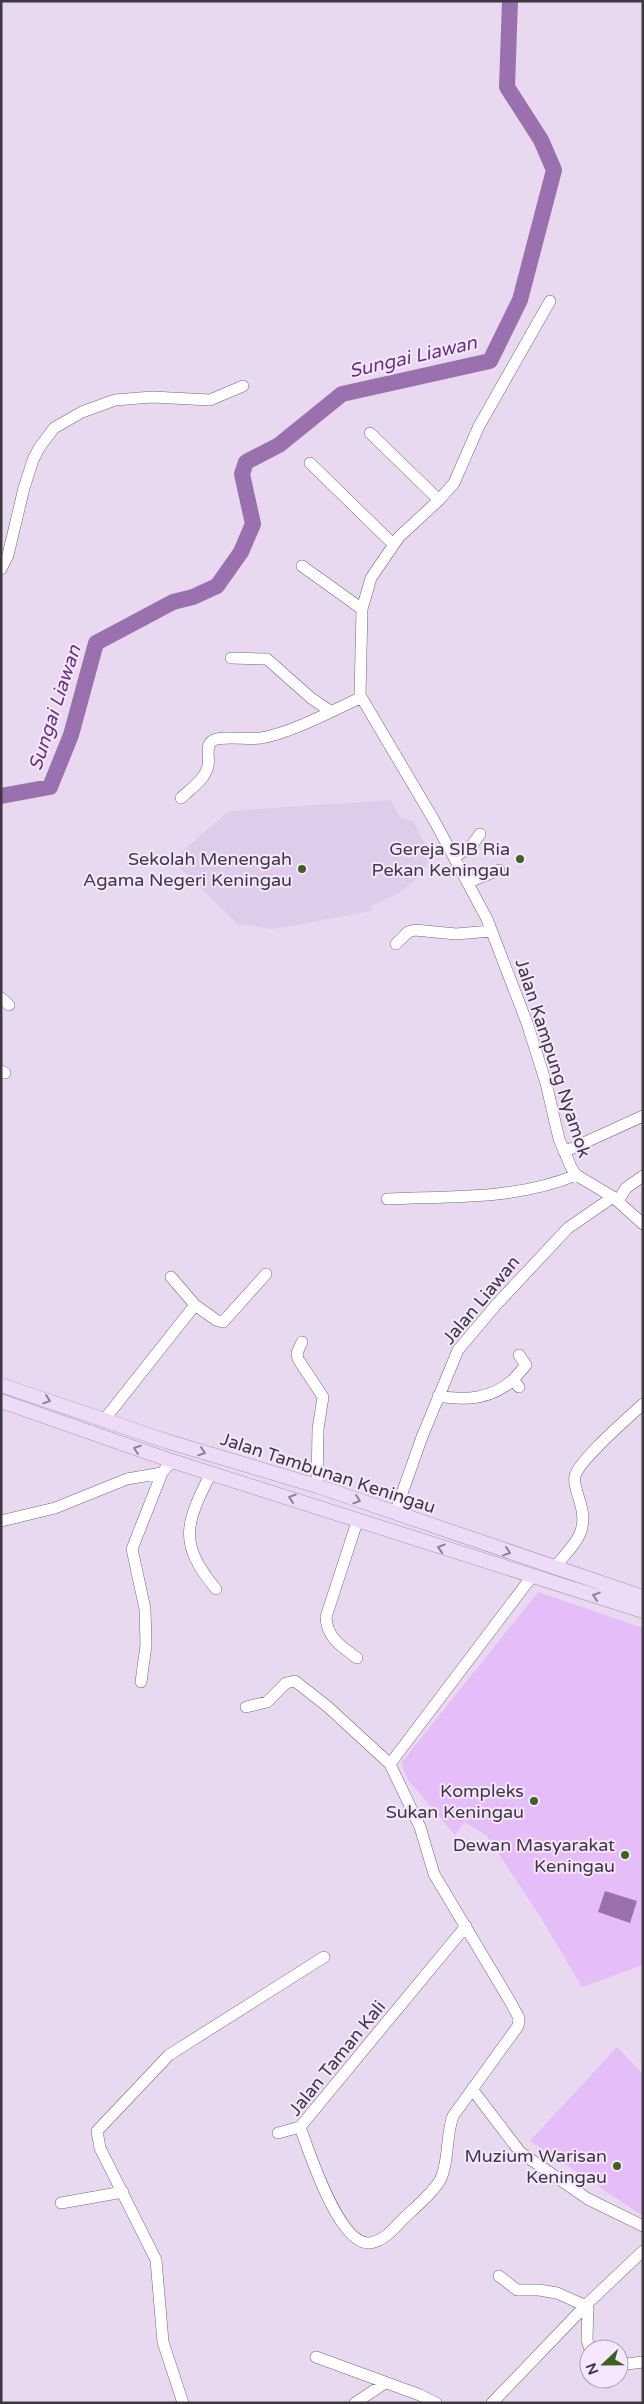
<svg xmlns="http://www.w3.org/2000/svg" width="644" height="2404" font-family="'Varela Round',sans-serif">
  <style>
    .built { fill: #dfccea }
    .green { fill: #e5bef9 }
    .water { fill: #9a71ae }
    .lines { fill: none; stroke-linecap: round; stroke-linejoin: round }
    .river { stroke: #9a71ae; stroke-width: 16 }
    .minor-casing { stroke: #74677c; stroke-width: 12 }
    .major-casing { stroke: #a992b4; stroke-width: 15 }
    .minor { stroke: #fff; stroke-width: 11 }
    .major { stroke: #eedbf7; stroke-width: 14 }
    .oneway { stroke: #8d8193 }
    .poi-dot { fill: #3c631e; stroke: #f6e6fe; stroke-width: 2 }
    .labels { text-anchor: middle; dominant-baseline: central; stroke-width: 4; stroke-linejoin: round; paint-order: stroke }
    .poi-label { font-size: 18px; fill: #3e3841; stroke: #f6e6fe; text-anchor: end }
    .street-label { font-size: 18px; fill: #3e3841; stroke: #f6e6fe }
    .water-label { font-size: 19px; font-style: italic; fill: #67337e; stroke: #f6e6fe }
  </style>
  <rect width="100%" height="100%" fill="#e8d9f1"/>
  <path class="built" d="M391 800 401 818 413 821 432 857 417 878 399 893 371 906 372 911 274 929 238 924 172 860 229 811Z"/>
  <path class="green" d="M538 1592 643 1628V1965L582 1987 541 1918 487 1836 465 1822 455 1835 408 1780 401 1763Z
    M617 2047 643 2074V2216L530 2141Z"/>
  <path class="water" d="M605 1891 637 1901 630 1923 598 1912Z"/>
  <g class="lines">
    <path class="river" d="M1 796 50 787 71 735 96 643 173 602 193 597 217 586 241 552 253 524 242 474 246 462 279 445 342 394 490 361 520 300 554 170 541 140 507 87 510 1"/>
    <g class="minor-casing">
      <path id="minor" d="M550 301 479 426 454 483 439 500 399 537 371 578 362 609 360 695 435 822 487 919 527 1023 546 1083 559 1139 571 1167 576 1175 613 1197 643 1224
        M370 433 439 500
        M310 463 393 544
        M302 566 362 609
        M1 569 8 555 24 488 33 460 39 448 54 428 82 412 115 400 152 397 210 400 243 386
        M231 658 267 659 311 698 330 711
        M181 798C190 789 205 780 208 766 210 759 205 746 212 741 220 735 250 740 261 738 291 733 332 711 360 698
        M455 857 472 845 480 834
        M469 882 499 870
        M396 944 408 932 415 930 456 934 491 931
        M1 998 9 1005
        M1 1071 5 1073
        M564 1152 643 1116
        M387 1199C449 1196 517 1200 576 1175
        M618 1201 626 1188 643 1176
        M195 1305 216 1320 223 1322 266 1274
        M302 1342 297 1353 298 1359 323 1397 318 1429 317 1486
        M513 1380 526 1365 519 1355
        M438 1396C466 1401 491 1399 513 1380L519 1387
        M104 1420 195 1305 171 1277
        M211 1473C186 1523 177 1542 216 1589
        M395 1513 422 1437 458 1350 496 1305 568 1228 613 1197
        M1 1521 55 1508 127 1479 162 1473 172 1461
        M554 1568C573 1545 590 1533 580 1502 578 1494 573 1484 575 1476 580 1459 628 1418 643 1404
        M357 1658C341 1646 327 1638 326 1617L358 1519
        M141 1682 146 1645 145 1609 132 1549 162 1473
        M246 1707 267 1702 286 1683 295 1681 328 1707 390 1764
        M466 1926 300 2127C309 2151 339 2246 370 2243 383 2241 393 2230 401 2221 412 2210 437 2190 442 2176 449 2157 446 2135 453 2116L518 2026 519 2018 511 2003 434 1874 420 1827 390 1764 533 1575
        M472 2089 520 2152 588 2199 643 2226
        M278 2133 300 2127
        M61 2203 123 2192
        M499 2276 517 2290H539L557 2293 586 2306
        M588 2303 587 2340 590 2349
        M316 2357 420 2395 436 2403
        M619 2365 643 2362
        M183 2403 163 2342 156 2260 100 2148 97 2131 169 2055 324 1957
        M355 2403 385 2383
        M492 2403 588 2303 643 2251"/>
    </g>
    <g class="major-casing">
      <path id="major" d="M1 1385 166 1441 317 1486 643 1597
        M1 1401 172 1461 643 1611"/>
    </g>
    <use href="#minor" class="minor"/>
    <use href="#major" class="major"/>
  </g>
  <defs><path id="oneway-chevron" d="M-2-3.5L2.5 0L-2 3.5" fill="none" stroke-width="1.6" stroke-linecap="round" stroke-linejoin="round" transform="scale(1.25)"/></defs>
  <g class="oneway">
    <use href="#oneway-chevron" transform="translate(47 1400) rotate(19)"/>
    <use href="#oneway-chevron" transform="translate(137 1449) rotate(-161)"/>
    <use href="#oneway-chevron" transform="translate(202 1452) rotate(18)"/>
    <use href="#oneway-chevron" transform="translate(292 1498) rotate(-162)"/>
    <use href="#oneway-chevron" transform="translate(357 1500) rotate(19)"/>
    <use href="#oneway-chevron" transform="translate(441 1548) rotate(-163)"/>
    <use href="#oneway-chevron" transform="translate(507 1552) rotate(19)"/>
    <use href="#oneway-chevron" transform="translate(596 1596) rotate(-162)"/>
  </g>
  <g class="poi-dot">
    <circle cx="520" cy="859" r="5"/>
    <circle cx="302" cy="869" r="5"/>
    <circle cx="534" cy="1801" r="5"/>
    <circle cx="625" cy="1855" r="5"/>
    <circle cx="617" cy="2166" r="5"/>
  </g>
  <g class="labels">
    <g class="poi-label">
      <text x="510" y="849">Gereja SIB Ria<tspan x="510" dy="21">Pekan Keningau</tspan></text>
      <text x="292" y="859">Sekolah Menengah<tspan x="292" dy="21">Agama Negeri Keningau</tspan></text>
      <text x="524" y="1791">Kompleks<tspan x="524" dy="21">Sukan Keningau</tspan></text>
      <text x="615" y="1845">Dewan Masyarakat<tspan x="615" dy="21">Keningau</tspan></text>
      <text x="607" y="2156">Muzium Warisan<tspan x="607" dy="21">Keningau</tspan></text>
    </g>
    <g class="street-label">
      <text transform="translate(553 1058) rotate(72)">Jalan Kampung Nyamok</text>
      <text transform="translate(481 1300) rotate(-50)">Jalan Liawan</text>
      <text transform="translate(328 1473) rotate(18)">Jalan Tambunan Keningau</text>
      <text transform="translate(337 2058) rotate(-51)">Jalan Taman Kali</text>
    </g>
    <g class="water-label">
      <text transform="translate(413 357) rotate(-13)">Sungai Liawan</text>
      <text transform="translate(55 708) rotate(-72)">Sungai Liawan</text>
    </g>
  </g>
  <rect width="644" height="2404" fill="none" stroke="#3e3841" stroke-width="5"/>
  <g transform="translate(604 2364) rotate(248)"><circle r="24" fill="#f6e6fe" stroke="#aca0b2"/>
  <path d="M0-4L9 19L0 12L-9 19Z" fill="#3c631e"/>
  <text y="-8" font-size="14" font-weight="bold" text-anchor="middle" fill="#3e3841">N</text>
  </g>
</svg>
